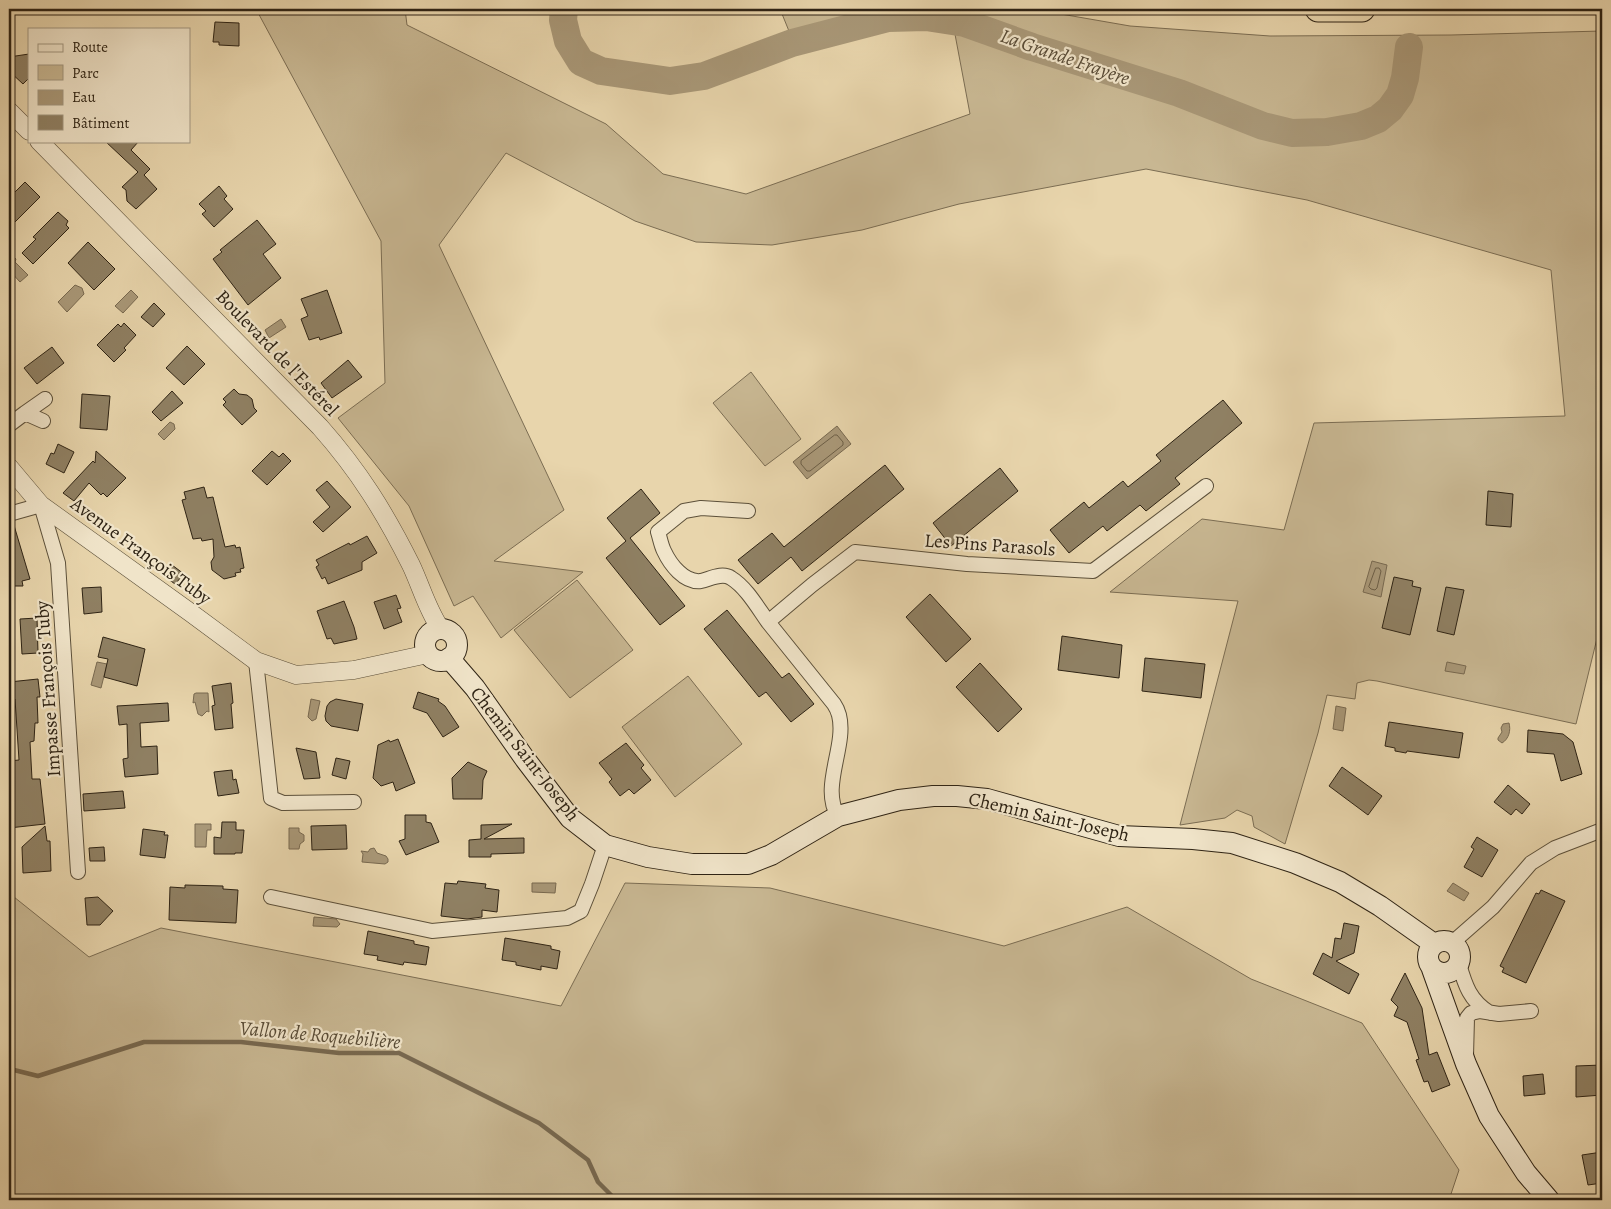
<svg xmlns="http://www.w3.org/2000/svg" width="1611" height="1209" font-family="Alegreya,serif">
  <style>
    .green { fill: #c8b792; stroke: #7b6d53 }
    .water { fill: #a99878; stroke: #786950 }
    .lines { fill: none; stroke-linecap: round; stroke-linejoin: round }
    .shore { stroke: #6c5e46; stroke-width: 1 }
    .stream { stroke: #786950; stroke-width: 4.5 }
    .river { stroke: #a99878; stroke-width: 28 }
    .building { fill: #8f8063; stroke: #2e2314 }
    .minor-casing { stroke: #5c503a; stroke-width: 16 }
    .tertiary-casing { stroke: #5c503a; stroke-width: 19 }
    .secondary-casing { stroke: #2e2314; stroke-width: 22 }
    .motorway-casing { stroke: #2e2314; stroke-width: 27 }
    .minor { stroke: #f0e4c9; stroke-width: 14 }
    .tertiary { stroke: #f0e4c9; stroke-width: 18 }
    .secondary { stroke: #f0e4c9; stroke-width: 20 }
    .motorway { stroke: #e8d5ac; stroke-width: 25 }
    .labels { text-anchor: middle; dominant-baseline: central; stroke-width: 4.5; stroke-linejoin: round; paint-order: stroke }
    .street-label { font-size: 19px; fill: #2e2314; stroke: #f0e4c9 }
    .water-label { font-size: 20px; font-style: italic; fill: #594c37; stroke: #f0e4c9 }
  </style>
  <rect width="100%" height="100%" fill="#e8d5ac"/>
  <filter id="stains"><feTurbulence type="fractalNoise" baseFrequency=".004" numOctaves="4"/><feColorMatrix values="0 0 0 0 .2 0 0 0 0 .09 0 0 0 0 .02 0 0 0 .5 -.17"/></filter>
  <radialGradient id="worn" r=".72"><stop offset=".6" stop-color="#630" stop-opacity="0"/><stop offset="1" stop-color="#630" stop-opacity=".3"/></radialGradient>
  <path class="green" d="M256 9H405L407 25 606 124 663 174 746 194 970 114 954 29 912 19 791 36 780 9H1032L1130 26 1270 36 1451 35 1602 31V618L1576 724 1377 681 1369 680 1357 683 1355 699 1327 695 1318 733 1285 844 1254 827 1252 816 1237 810 1225 818 1180 825 1238 601 1110 592 1202 519 1284 530 1314 423 1565 416 1551 270 1307 200 1146 169 959 204 862 230 772 245 696 242 635 221 506 153 439 245 564 510 494 561 583 572 501 638 473 596 454 606 409 506 338 418 385 383 381 241Z
    M751 372 801 439 765 466 713 403Z
    M577 580 633 650 570 698 514 630Z
    M688 676 742 744 675 797 622 727Z
    M625 883 770 888 1004 946 1127 907 1251 979 1362 1023 1459 1170 1449 1200H9V893L89 957 161 928 561 1006Z"/>
  <path class="water" d="M14 257 16 259 15 262 28 275 20 282 9 270V263Z
    M75 285 82 288 84 294 67 312 58 302Z
    M131 290 138 297 123 313 115 306Z
    M281 319 286 327 269 338 265 330Z
    M170 422 174 424 175 429 164 440 158 434Z
    M837 426 851 444 807 479 793 462Z
    M1372 561 1387 565 1381 597 1363 592Z
    M97 662 107 664 101 688 91 685Z
    M1447 662 1466 666 1464 674 1445 671Z
    M196 693H208L209 712 207 711 202 716 198 714 195 702 193 703 194 694Z
    M311 699 320 701 316 719 312 721 308 717Z
    M1336 706 1346 708 1343 731 1333 729Z
    M1509 723C1511 730 1509 739 1502 743L1498 740V738L1502 732 1501 728 1503 724Z
    M195 824H211V830H207L206 847H195Z
    M289 828H299V832L304 835V841L300 844 299 849H289Z
    M374 848 377 853 386 856 388 859V862L385 864 362 862 363 854 361 851 368 852 370 849Z
    M532 883H556L555 893 532 892Z
    M1453 883 1469 893 1464 901 1447 891Z
    M314 917 336 919 340 924 337 927 313 926Z"/>
  <g class="lines">
    <path class="shore" d="M835 435H837L843 442V445L810 471H807L801 464V461Z
      M1376 568H1379L1381 571 1377 588 1375 590 1371 589 1369 587Z"/>
    <path class="stream" d="M9 1067 14 1070 38 1076 144 1042H241L339 1053H399L539 1123 588 1160 598 1182 616 1200"/>
    <path class="river" d="M564 9 563 20 568 41 581 62 601 71 670 81 704 76 792 43 888 18 926 17 965 23 1032 47 1179 93 1263 126 1292 133 1327 132 1361 126 1378 119 1390 109 1400 95 1405 78 1409 47"/>
  </g>
  <path class="building" d="M215 22 239 23V46L219 45V42H213Z
    M29 54V78L23 84 9 71V57Z
    M105 141H139L131 150 150 169 144 175 157 189 136 209 127 201 126 190 122 187 138 172Z
    M25 182 40 197 9 228V198Z
    M219 186 227 196 224 199 233 209 214 227 202 214 206 211 199 204Z
    M58 212 68 221 66 225 69 228 33 264 22 253 36 239 33 237Z
    M257 220 276 244 263 254 281 278 248 305 213 259 222 252 220 250Z
    M88 242 115 269 94 290 68 263Z
    M327 290 342 333 320 340 319 337 309 340 301 319 308 316 301 299Z
    M154 303 165 314 153 327 141 317Z
    M124 323 136 335 124 348 126 350 114 362 97 345 118 324 121 327Z
    M187 346 205 364 184 385 166 368Z
    M52 347 64 363 37 384 24 368Z
    M348 360 362 377 332 398 321 383Z
    M234 389 239 394 247 395 252 399 254 408 257 411 242 425 223 405 226 402 223 399Z
    M172 391 183 403 161 421 152 412Z
    M82 394 110 396 107 430 80 428Z
    M1223 400 1242 423 1175 478 1180 484 1146 511 1140 505 1107 531 1103 526 1069 553 1050 530 1084 502 1089 508 1123 481 1128 487 1161 461 1156 455Z
    M58 444 74 452 64 473 46 464 51 453 54 454Z
    M96 451 126 478 107 497 103 493 101 495 89 483 74 501 63 493 93 461 95 463Z
    M272 451 279 457 283 453 291 461 267 485 252 471Z
    M885 465 904 489 802 571 791 557 758 584 738 560 772 533 784 547Z
    M1000 468 1018 491 951 546 933 523Z
    M327 481 351 507 323 532 313 522 330 507 316 490Z
    M204 487 207 498 213 497 225 547 235 545 236 548 240 547 244 568 240 569 241 572 235 573 236 576 224 579 212 570 211 562 214 557 213 539 202 541 201 538 193 539 182 500 186 499 184 492Z
    M641 489 660 513 630 538 685 606 660 625 606 558 626 541 607 518Z
    M1488 491 1513 494 1511 527 1486 525Z
    M13 522 30 579 22 581 23 586H9V523Z
    M367 536 377 553 362 562V570L328 584 325 577 322 579 316 567 319 565 316 560 349 543 350 545Z
    M172 565 184 574 175 584 164 576Z
    M1394 577 1413 581 1412 586 1421 588 1410 635 1382 628Z
    M101 587 102 612 84 614 82 588Z
    M1446 587 1464 590 1454 635 1437 631Z
    M930 594 971 639 946 662 906 617Z
    M396 595 401 608 397 609 402 622 384 629 374 602Z
    M344 601 354 627 357 639 334 644 331 638 327 639 317 611Z
    M727 610 782 678 789 673 814 704 791 722 766 692 759 697 704 629Z
    M37 618 38 653 22 654 20 619Z
    M1062 636 1122 645 1119 678 1058 670Z
    M103 637 145 649 137 686 104 677 108 659 98 657Z
    M1145 658 1205 664 1201 698 1142 691Z
    M980 663 1022 709 998 732 956 687Z
    M38 679 40 697H37L38 723H35L34 741 30 742 32 779H40L45 824 9 828V807L13 806 9 761 19 760 15 699 9 700V682Z
    M231 683 233 703 231 704 233 728 215 730 212 706 215 705 212 686Z
    M418 692 439 699 438 701 445 706 459 727 443 737 427 713 413 708Z
    M336 699 363 704 358 731 331 726 326 721 325 716 327 706 330 702Z
    M168 703 169 721 140 723 141 747 157 746 158 774 125 777 123 759 128 758 127 724 119 725 117 706Z
    M1389 722 1463 733 1459 758 1407 751 1406 753 1395 751V748L1385 746Z
    M1528 730 1563 734 1573 742 1582 774 1561 781 1554 754 1527 752Z
    M398 739 415 783 396 791 393 782 381 786 373 778 378 745 389 740 390 742Z
    M626 743 644 765 641 768 651 780 634 794 629 789 620 796 609 782 612 779 599 763Z
    M296 748 316 752 320 778 304 779Z
    M336 758 350 761 346 779 332 775Z
    M468 762 487 771 483 780 482 799H453L452 778Z
    M1342 767 1382 796 1368 815 1329 786Z
    M232 770 233 780 236 779 239 793 218 796 214 772Z
    M1508 785 1530 804 1522 814 1516 809 1511 815 1494 802Z
    M123 791 125 808 84 811 83 794Z
    M405 815H426V822L431 823 439 842 406 855 399 841 405 839Z
    M222 822H236V830H244L242 853H235V854H214V837L221 838Z
    M512 824 484 839 524 838V853L491 854V857H469V840L481 839V825Z
    M346 825 347 849 312 850 311 826Z
    M45 826 47 841H50L51 871 23 873 22 847Z
    M143 829 165 832 164 835H168L165 858 140 855Z
    M1477 837 1498 850 1482 877 1464 867 1474 849 1471 847Z
    M104 847 105 861H90L89 848Z
    M458 881 486 884 485 888 499 890 497 912 482 910V917L467 919 441 916 445 883 457 884Z
    M185 885 223 886V889L238 890 236 923 169 920 170 887 185 888Z
    M1541 890 1565 901 1526 983 1502 972 1504 968 1500 966 1536 893 1539 894Z
    M98 897 113 911 100 925H87L85 898Z
    M1344 923 1359 926 1354 953 1336 961 1359 974 1349 994 1313 974 1323 953 1332 958 1335 938 1341 939Z
    M368 931 414 941V944L429 947 426 965 404 962 403 965 377 960 378 956 364 954Z
    M505 938 551 946V949L560 951 557 969 541 966V970L516 965V962L502 960Z
    M1405 973 1422 1008 1429 1055 1437 1052 1450 1085 1432 1092 1428 1081 1424 1082 1416 1060 1419 1059 1407 1022 1394 1016 1398 1007 1391 1000Z
    M1602 1065V1095L1576 1097V1066Z
    M1543 1074 1545 1094 1524 1096 1523 1076Z
    M1602 1152V1183L1588 1185 1582 1155Z"/>
  <g class="lines">
    <g class="minor-casing">
      <path id="minor" d="M25 413 45 399
        M9 425 25 413 43 421
        M748 511 701 508 684 511 658 532C660 538 661 545 664 551 670 564 684 583 701 581 710 579 722 572 731 578 746 587 758 608 768 622
        M9 514 41 505 58 563 78 872
        M256 661 271 798 283 803 354 802
        M838 816C820 787 847 746 839 715 838 711 836 707 834 704L768 622 812 585 855 552 967 564 1093 571 1206 486
        M271 897 432 931 567 918 581 911 592 884 605 845
        M1452 943 1493 907 1531 863 1555 848 1602 830
        M1459 964C1465 985 1470 1001 1490 1013
        M1466 1056 1467 1018 1471 1013 1480 1011 1499 1014 1531 1011"/>
    </g>
    <g class="tertiary-casing">
      <path id="tertiary" d="M9 111 29 131
        M39 141 320 427C359 471 385 513 411 565 421 586 427 609 440 628
        M9 467 41 505 191 613 256 661 296 675 354 670 428 654"/>
    </g>
    <g class="secondary-casing">
      <path id="secondary" d="M425 645a16 16 0 1 1 32 0a16 16 0 1 1-32 0Z
        M449 658 475 688 525 759 570 818 605 845 648 857 692 864H748L771 855 838 816 869 808 899 800 933 796H957L987 799 1119 836 1193 839 1232 843 1295 863 1340 882 1380 906 1434 944
        M1428 957a16 16 0 1 1 32 0a16 16 0 1 1-32 0Z
        M1432 969 1466 1064 1489 1116 1526 1173 1549 1200"/>
    </g>
    <g class="motorway-casing">
      <path id="motorway" d="M1318 9H1362"/>
    </g>
    <use href="#minor" class="minor"/>
    <use href="#tertiary" class="tertiary"/>
    <use href="#secondary" class="secondary"/>
    <use href="#motorway" class="motorway"/>
  </g>
  <g class="labels">
    <g class="street-label">
      <text transform="translate(277 353) rotate(46)">Boulevard de l'Estérel</text>
      <text transform="translate(990 545) rotate(4)">Les Pins Parasols</text>
      <text transform="translate(141 551) rotate(36)">Avenue François Tuby</text>
      <text transform="translate(48 689) rotate(-94)">Impasse François Tuby</text>
      <text transform="translate(525 754) rotate(52)">Chemin Saint-Joseph</text>
      <text transform="translate(1049 817) rotate(13)">Chemin Saint-Joseph</text>
    </g>
    <g class="water-label">
      <text transform="translate(1065 57) rotate(19)">La Grande Frayère</text>
      <text transform="translate(320 1035) rotate(5)">Vallon de Roquebilière</text>
    </g>
  </g>
  <rect width="1611" height="1209" fill="none" stroke="#e8d5ac" stroke-width="30"/>
  <rect x="10" y="10" width="1591" height="1189" fill="none" stroke="#2e2314" stroke-width="2.5"/>
  <rect x="15" y="15" width="1581" height="1179" fill="none" stroke="#2e2314"/>
  <rect x="28" y="28" width="162" height="115" fill="#f0e4c9" stroke="#a29781"/>
  <rect x="38" y="44" width="25" height="8" fill="#f0e4c9" stroke="#a29781"/>
  <text x="72" y="52" font-size="15" fill="#2e2314">Route</text>
  <rect x="38" y="65" width="25" height="15" fill="#c8b792" stroke="#a29781"/>
  <text x="72" y="78" font-size="15" fill="#2e2314">Parc</text>
  <rect x="38" y="90" width="25" height="15" fill="#a99878" stroke="#a29781"/>
  <text x="72" y="102" font-size="15" fill="#2e2314">Eau</text>
  <rect x="38" y="115" width="25" height="15" fill="#8f8063" stroke="#a29781"/>
  <text x="72" y="128" font-size="15" fill="#2e2314">Bâtiment</text>
  <rect width="100%" height="100%" filter="url(#stains)"/>
  <rect width="100%" height="100%" fill="url(#worn)"/>
</svg>
